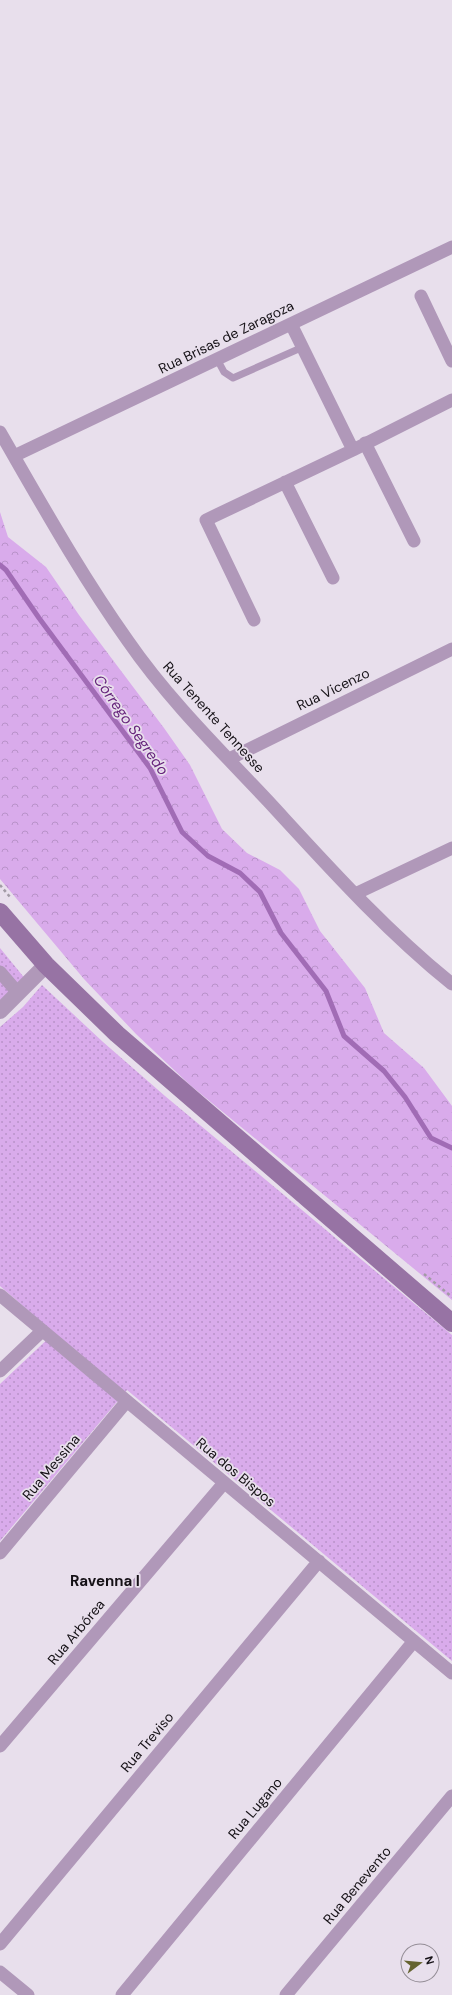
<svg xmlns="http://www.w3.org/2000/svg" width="452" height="1995" font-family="'DM Sans',sans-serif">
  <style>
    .grass { fill: url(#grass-dots) }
    .park { fill: url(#park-crowns) }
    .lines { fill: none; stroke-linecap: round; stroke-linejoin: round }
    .stream { stroke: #a16cb5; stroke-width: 5 }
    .path { stroke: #a29ba5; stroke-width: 2.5; stroke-dasharray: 3 3; stroke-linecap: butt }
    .service { stroke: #b098b9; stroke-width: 7 }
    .minor { stroke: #b098b9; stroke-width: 13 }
    .tertiary { stroke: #b098b9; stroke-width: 16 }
    .secondary { stroke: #9773a4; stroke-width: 18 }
    .labels { text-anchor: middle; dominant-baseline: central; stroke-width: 3.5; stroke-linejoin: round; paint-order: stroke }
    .street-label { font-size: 14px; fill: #151116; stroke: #e8dfec }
    .water-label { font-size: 15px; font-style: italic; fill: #66247c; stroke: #e8dfec }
    .neighbourhood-label { font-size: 15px; font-weight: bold; fill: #151116; stroke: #e8dfec }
  </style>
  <defs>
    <pattern id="grass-dots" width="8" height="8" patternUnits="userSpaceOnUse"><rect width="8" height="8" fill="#d9abeb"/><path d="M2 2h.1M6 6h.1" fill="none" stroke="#b992c9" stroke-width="1.8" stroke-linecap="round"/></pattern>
    <pattern id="park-crowns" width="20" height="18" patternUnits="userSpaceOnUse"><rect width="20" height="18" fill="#d9abeb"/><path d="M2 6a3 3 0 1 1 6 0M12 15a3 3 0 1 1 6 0" fill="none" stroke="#b992c9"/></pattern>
  </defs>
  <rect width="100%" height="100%" fill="#e8dfec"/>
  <path class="grass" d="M0 948 27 981 0 1006Z
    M42 985 103 1042 165 1096 452 1335V1661L127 1390 0 1541V1384L54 1333 0 1286V1027L23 1007Z"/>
  <path class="park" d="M0 512 8 537 46 567 79 615 164 728 190 765 222 829 247 853 280 870 299 889 320 931 365 988 384 1033 424 1068 452 1106V1300L190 1085 136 1034 84 979 0 879Z"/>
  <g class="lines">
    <path class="stream" d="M0 565 6 570 39 618 150 768 182 832 208 856 240 873 260 892 281 933 326 991 344 1036 384 1071 405 1097 431 1138 452 1148"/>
    <path class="path" d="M0 885 10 897
      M424 1274 452 1297"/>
    <path class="service" d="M217 359 224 372 233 378 303 347"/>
    <path class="minor" d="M421 296 452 361
      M0 432C41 503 81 575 128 641 168 699 220 750 268 801 327 865 384 929 452 984
      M365 443 414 541
      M353 450 452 400
      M14 456 452 247
      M285 482 333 578
      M254 620 206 520 353 450 291 324
      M229 759 452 649
      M355 894 452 848
      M0 972 18 993
      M0 1295 452 1673
      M0 1371 42 1331
      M0 1553 127 1401
      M0 1746 224 1483
      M0 1944 319 1561
      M0 1972 28 1995
      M122 1995 414 1641
      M286 1995 452 1796"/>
    <path class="tertiary" d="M0 1011 46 965"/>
    <path class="secondary" d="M0 912 46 965 117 1034 452 1323"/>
  </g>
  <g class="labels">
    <g class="street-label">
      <text transform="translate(226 337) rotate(-26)">Rua Brisas de Zaragoza</text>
      <text transform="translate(333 689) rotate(-26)">Rua Vicenzo</text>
      <text transform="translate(214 717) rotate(48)">Rua Tenente Tennesse</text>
      <text transform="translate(51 1467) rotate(-50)">Rua Messina</text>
      <text transform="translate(236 1472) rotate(40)">Rua dos Bispos</text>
      <text transform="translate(76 1632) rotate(-50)">Rua Arbórea</text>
      <text transform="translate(147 1742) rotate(-50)">Rua Treviso</text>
      <text transform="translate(255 1808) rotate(-50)">Rua Lugano</text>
      <text transform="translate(357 1885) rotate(-50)">Rua Benevento</text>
    </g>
    <g class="water-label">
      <text transform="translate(131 725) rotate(55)">Córrego Segredo</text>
    </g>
    <g class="neighbourhood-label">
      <text x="105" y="1581">Ravenna I</text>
    </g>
  </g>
  <g transform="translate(420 1963) rotate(74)"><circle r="19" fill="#e8dfec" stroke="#948d96"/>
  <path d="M0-3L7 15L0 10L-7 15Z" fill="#656330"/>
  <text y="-6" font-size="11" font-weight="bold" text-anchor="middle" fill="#151116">N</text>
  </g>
</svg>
